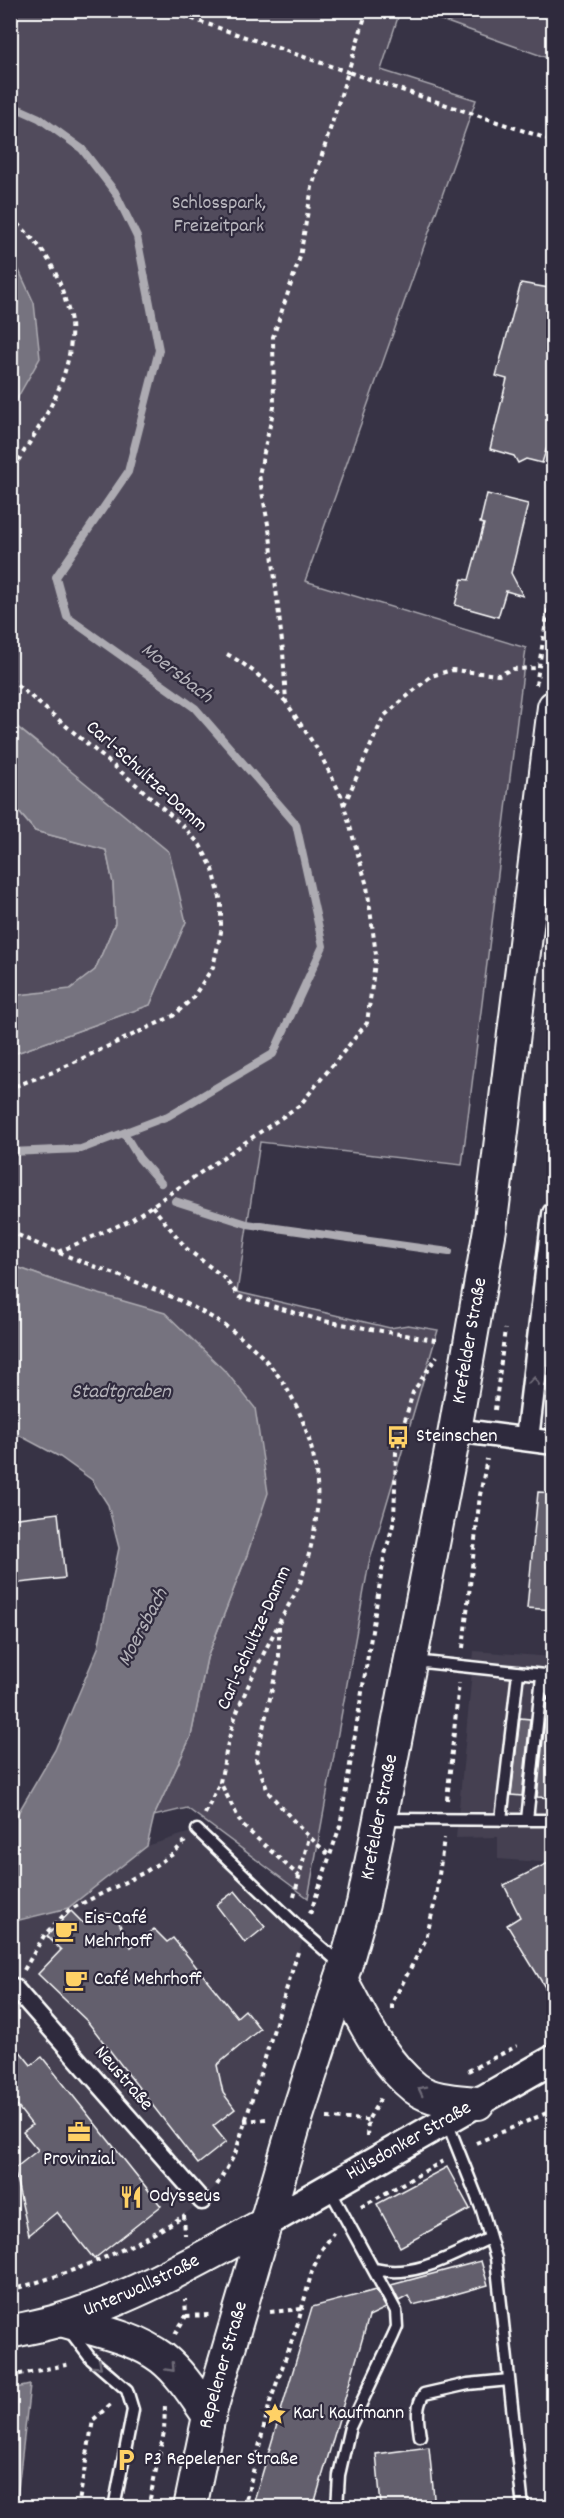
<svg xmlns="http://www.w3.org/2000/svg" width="564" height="2518" font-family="Dekko,sans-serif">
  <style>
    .built { fill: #444051 }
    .green { fill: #514c5c; stroke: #a8a6ae; stroke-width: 1.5 }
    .water { fill: #76737f; stroke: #adabb2; stroke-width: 1.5 }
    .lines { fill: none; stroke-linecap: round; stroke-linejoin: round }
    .stream { stroke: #adabb2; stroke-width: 8 }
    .building { fill: #635f6d; stroke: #fff; stroke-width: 1.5 }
    .service-casing { stroke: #fff; stroke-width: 15 }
    .pedestrian-casing { stroke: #fff; stroke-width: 21 }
    .minor-casing { stroke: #fff; stroke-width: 27 }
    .tertiary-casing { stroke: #fff; stroke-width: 32 }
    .secondary-casing { stroke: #fff; stroke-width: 36 }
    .path { stroke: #fff; stroke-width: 4; stroke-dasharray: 4.5 4.5; stroke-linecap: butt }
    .service { stroke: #2f2a3d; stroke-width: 10 }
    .pedestrian { stroke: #2f2a3d; stroke-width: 16 }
    .minor { stroke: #2f2a3d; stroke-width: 22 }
    .tertiary { stroke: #2f2a3d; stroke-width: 27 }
    .secondary { stroke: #2f2a3d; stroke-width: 32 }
    .oneway { stroke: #6d6a77 }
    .labels { text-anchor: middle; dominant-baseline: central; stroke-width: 4.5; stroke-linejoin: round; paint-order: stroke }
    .park-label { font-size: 20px; fill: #b9b7be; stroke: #2f2a3d }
    .street-label { font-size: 20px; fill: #fff; stroke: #2f2a3d }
    .poi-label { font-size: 20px; fill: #fff; stroke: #2f2a3d; text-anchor: start }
    .water-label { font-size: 21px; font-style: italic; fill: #b4b2b9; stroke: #2f2a3d }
  </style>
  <rect width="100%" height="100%" fill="#373345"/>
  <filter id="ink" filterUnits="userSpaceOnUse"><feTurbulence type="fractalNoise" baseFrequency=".0167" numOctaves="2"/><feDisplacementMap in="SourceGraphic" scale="12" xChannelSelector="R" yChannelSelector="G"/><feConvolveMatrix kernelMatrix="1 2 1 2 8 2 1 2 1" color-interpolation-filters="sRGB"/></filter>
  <g filter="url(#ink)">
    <path class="built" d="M474 1651 553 1657V1863L498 1859V1837L456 1838Z
      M197 1830 305 1933 235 2154 217 2185 202 2201 184 2215 137 2244 84 2268 11 2290 10 1939 15 1921 68 1908 147 1846Z"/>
    <path class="green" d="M11 11H400L381 70 476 100 305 581 526 648 462 1165 260 1142 237 1292 390 1328 408 1325 438 1330 369 1563 308 1898 187 1808 154 1816 191 1736 207 1658 247 1555 64 1284 11 1265V1055L150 1005 186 921 40 745 11 722V409L18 398 16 264 11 260Z
      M416 11H553V60Z
      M10 802 35 831 106 850 113 883 115 923 95 970 70 990 11 996Z"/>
    <path class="water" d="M11 260 16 264 34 303 40 358 11 409Z
      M11 722 169 852 186 922 150 1005 11 1055V996L70 989 95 970 115 923 113 883 106 850 35 831 11 802Z
      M11 1265 64 1284 165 1313 227 1373 255 1408 268 1493 247 1555 207 1658 191 1736 154 1816 147 1846 68 1908 15 1921 11 1939V1825L55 1750 98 1648 119 1548 108 1505 92 1480 60 1457 11 1431Z
      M30 2385 16 2507H11V2389Z"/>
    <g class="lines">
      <path class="stream" d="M10 105 39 118 82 149 115 192 137 237 159 350 128 472 56 577 67 617 195 708 296 824 323 946 273 1054 168 1116 81 1149 10 1152
        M124 1133 139 1158 161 1183
        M175 1201 247 1224 449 1252"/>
    </g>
    <path class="building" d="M521 283 554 289V425L542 463 526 459 518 463 514 456 490 449 507 379 496 376Z
      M487 494 528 504 511 573 523 596 506 591 498 617 455 605 462 579 469 580 484 524 480 523Z
      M538 1492 554 1493V1610L527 1608Z
      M58 1513 65 1578 10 1584V1519Z
      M520 1718 530 1719 522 1796 511 1795Z
      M545 1720 554 1721V1798L537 1797Z
      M554 1860V2002L507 1925 520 1917 504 1885Z
      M235 1891 265 1927 245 1943 216 1905Z
      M71 1911 83 1923 101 1913 111 1914 118 1921 131 1947 154 1929 167 1942 173 1938 237 2017 245 2010 260 2029 217 2065 223 2093 235 2109 213 2126 226 2142 198 2164 87 2021 38 1974 61 1950 47 1936Z
      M10 2039 31 2065 42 2057 161 2206 94 2259 57 2212 29 2235 14 2169 38 2150 23 2132 32 2125 10 2097Z
      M447 2167 470 2209 400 2247 377 2204Z
      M481 2261 488 2285 445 2297 413 2305 408 2296 399 2301 391 2285Z
      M376 2290 386 2308 369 2316 313 2508H252L312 2307Z
      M429 2447 435 2508H388V2505H381L376 2454Z"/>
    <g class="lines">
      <g class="service-casing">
        <path id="service" d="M414 1661 554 1676
          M542 1676 554 1697
          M384 1819 554 1820
          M501 1820 518 1673
          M527 1820 542 1676
          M197 1830 305 1933 342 1965
          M447 2122 482 2210 496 2258 523 2508
          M329 2188 396 2311 397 2327 393 2336 350 2427 339 2475 337 2508
          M375 2269C416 2279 454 2254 490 2238
          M69 2330 91 2359 127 2390 133 2410 114 2508
          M420 2436C418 2421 415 2407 424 2394L468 2384 509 2380"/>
      </g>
      <g class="pedestrian-casing">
        <path id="pedestrian" d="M10 1986 14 1987 202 2201"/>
      </g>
      <g class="minor-casing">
        <path id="minor" d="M455 1430 554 1443
          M527 1439 554 1214"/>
      </g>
      <g class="tertiary-casing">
        <g id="tertiary">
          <path id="s1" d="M265 2224 554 2059"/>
        </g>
      </g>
      <g class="secondary-casing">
        <g id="secondary">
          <path d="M341 1980C362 2017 381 2061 415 2088 432 2101 458 2101 478 2103"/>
          <path d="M61 2320C94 2330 134 2337 162 2358 181 2373 195 2396 209 2416"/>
          <path id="s2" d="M10 2332C27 2328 44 2325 60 2320 132 2298 199 2260 265 2224"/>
          <path id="s3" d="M190 2508 209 2416 297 2116 345 1967 363 1904 380 1819 455 1430 490 1229 554 707"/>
        </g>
      </g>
      <path class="path" d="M166 10 348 72 367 10
        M10 218C37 239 54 262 64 296 66 304 70 313 71 322 75 378 39 428 10 473
        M227 654C250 667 268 682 285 701
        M10 679 139 787 186 829 200 845 213 869 221 902V932L213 967 192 999 173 1016 53 1072 10 1088
        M536 685 554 571
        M344 805 384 716 431 676 452 670 499 675 512 669 538 668
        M152 1206 187 1249 222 1276 240 1297 324 1321 440 1341
        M10 1231C120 1287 264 1298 307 1433 324 1486 319 1527 301 1580 296 1594 287 1607 280 1621 265 1651 248 1683 236 1715 228 1736 225 1760 220 1782L242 1825 299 1876
        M58 1252 131 1220 300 1105 367 1023 376 955 367 886 341 795 319 752 286 702 283 651 270 535 259 475 274 407 273 337 300 257 312 187 348 72 554 141
        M495 1410 505 1329
        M279 1626V1659L256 1759 268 1792 301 1829 330 1856
        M463 1648 480 1495 487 1459
        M447 1800 459 1683
        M205 1814 220 1782
        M294 1897 309 1837
        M310 1914 340 1826 384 1558 394 1521 396 1452 413 1392 437 1356
        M24 1970 45 1934 69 1910 145 1872 173 1854 185 1841
        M392 2009V2003L426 1939 436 1897 444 1838
        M546 2032 554 2027
        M468 2071 517 2046
        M327 2118 368 2120
        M244 2121 266 2119
        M367 2136 368 2120 382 2096
        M476 2143 554 2110
        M217 2185 235 2154 298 1952
        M361 2207 443 2161
        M184 2215 185 2235
        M10 2290C73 2273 130 2250 185 2215
        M270 2312 302 2309
        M186 2316 209 2315
        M175 2334 186 2316 185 2299
        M10 2376 71 2364
        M78 2508 93 2420 111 2404
        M148 2508 164 2432 165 2405
        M244 2508 270 2402 298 2323 312 2271 322 2249 334 2233"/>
      <use href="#service" class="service"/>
      <use href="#pedestrian" class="pedestrian"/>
      <use href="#minor" class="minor"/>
      <use href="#tertiary" class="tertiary"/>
      <use href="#secondary" class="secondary"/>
    </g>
    <defs><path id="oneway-chevron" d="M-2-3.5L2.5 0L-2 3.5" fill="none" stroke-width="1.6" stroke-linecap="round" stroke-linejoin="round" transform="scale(1.5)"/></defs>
    <g class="oneway">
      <use href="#oneway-chevron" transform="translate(534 1381) rotate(-83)"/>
      <use href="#oneway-chevron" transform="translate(422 2090) rotate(-153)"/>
      <use href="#oneway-chevron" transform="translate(98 2365) rotate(41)"/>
      <use href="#oneway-chevron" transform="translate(171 2368) rotate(47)"/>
    </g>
  </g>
  <defs>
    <g id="bus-bare" transform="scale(1.8)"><path d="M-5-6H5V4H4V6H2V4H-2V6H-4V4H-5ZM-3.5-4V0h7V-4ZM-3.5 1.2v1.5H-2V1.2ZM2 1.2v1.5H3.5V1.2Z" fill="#ffd166" stroke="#2f2a3d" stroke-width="2.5" paint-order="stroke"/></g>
    <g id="cafe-bare" transform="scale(1.8)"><path d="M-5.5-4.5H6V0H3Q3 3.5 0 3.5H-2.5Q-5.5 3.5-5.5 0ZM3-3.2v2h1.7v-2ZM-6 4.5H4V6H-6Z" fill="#ffd166" stroke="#2f2a3d" stroke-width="2.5" paint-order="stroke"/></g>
    <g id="office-bare" transform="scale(1.8)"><path d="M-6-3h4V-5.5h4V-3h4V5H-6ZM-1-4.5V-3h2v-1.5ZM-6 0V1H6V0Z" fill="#ffd166" stroke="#2f2a3d" stroke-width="2.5" paint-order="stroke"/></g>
    <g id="restaurant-bare" transform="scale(1.8)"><path d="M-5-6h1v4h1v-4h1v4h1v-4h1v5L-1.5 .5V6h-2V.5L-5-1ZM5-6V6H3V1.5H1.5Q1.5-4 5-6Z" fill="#ffd166" stroke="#2f2a3d" stroke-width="2.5" paint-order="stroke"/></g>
    <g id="sight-bare" transform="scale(1.8)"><path d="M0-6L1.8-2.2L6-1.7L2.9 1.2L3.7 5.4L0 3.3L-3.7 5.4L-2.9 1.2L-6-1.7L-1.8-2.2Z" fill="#ffd166" stroke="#2f2a3d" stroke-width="2.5" paint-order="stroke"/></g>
    <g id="parking-bare" transform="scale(1.8)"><path d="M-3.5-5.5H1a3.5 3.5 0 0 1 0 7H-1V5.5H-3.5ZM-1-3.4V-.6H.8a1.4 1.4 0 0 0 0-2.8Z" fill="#ffd166" stroke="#2f2a3d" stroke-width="2.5" paint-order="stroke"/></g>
  </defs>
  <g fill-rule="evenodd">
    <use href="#bus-bare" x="398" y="1437"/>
    <use href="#cafe-bare" x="66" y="1931"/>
    <use href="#cafe-bare" x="76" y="1980"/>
    <use href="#office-bare" x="79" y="2132"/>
    <use href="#restaurant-bare" x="131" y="2197"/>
    <use href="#sight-bare" x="275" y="2414"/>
    <use href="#parking-bare" x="126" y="2460"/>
  </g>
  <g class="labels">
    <g class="park-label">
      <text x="219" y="204">Schlosspark,<tspan x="219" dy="23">Freizeitpark</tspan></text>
    </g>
    <g class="street-label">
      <text transform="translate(146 777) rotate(42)">Carl-Schultze-Damm</text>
      <text stroke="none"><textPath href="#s3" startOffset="1202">Krefelder Straße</textPath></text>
      <text transform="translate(255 1638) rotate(-66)">Carl-Schultze-Damm</text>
      <text stroke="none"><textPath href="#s3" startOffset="717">Krefelder Straße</textPath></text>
      <text transform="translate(123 2079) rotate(49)">Neustraße</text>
      <text stroke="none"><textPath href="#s1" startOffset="166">Hülsdonker Straße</textPath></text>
      <text stroke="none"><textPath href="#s2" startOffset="140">Unterwallstraße</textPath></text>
      <text stroke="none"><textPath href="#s3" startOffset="147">Repelener Straße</textPath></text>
    </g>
    <g class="poi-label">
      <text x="416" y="1437">Steinschen</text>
      <text x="84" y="1919">Eis-Café<tspan x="84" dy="23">Mehrhoff</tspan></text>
      <text x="94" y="1980">Café Mehrhoff</text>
      <text x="79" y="2160" text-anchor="middle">Provinzial</text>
      <text x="149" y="2197">Odysseus</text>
      <text x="293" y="2414">Karl Kaufmann</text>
      <text x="144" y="2460">P3 Repelener Straße</text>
    </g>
    <g class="water-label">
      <text transform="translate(176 674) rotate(38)">Moersbach</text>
      <text x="121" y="1393">Stadtgraben</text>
      <text transform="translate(144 1628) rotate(-62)">Moersbach</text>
    </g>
  </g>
  <rect width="564" height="2518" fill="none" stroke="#2f2a3d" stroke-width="36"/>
  <rect x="18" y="18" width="528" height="2482" fill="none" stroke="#fff" stroke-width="2" filter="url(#ink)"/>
</svg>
